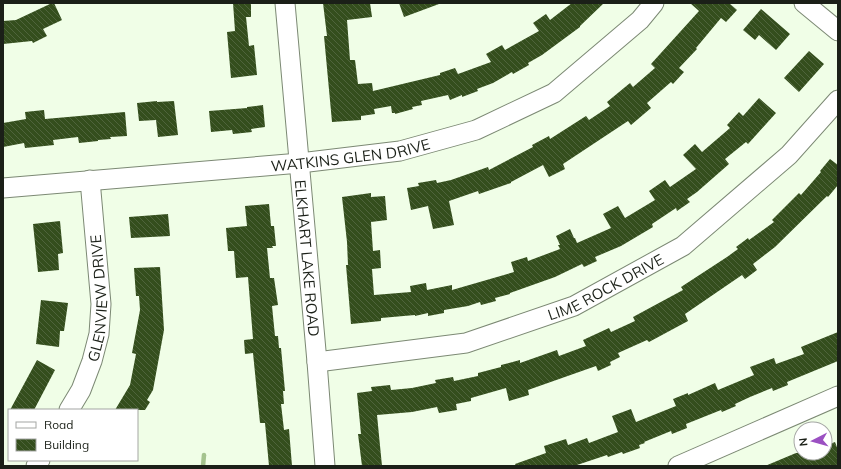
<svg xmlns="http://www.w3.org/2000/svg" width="841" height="469" font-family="Mulish,sans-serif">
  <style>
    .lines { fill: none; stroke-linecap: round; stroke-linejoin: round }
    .stream { stroke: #a4c38e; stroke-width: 4.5 }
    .building { fill: url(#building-back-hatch) }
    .minor-casing { stroke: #7c8974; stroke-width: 21 }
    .minor { stroke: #fff; stroke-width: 19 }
    .labels { text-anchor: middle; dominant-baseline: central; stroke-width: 4; stroke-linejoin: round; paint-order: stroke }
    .street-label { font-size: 15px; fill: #1b2018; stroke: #fff }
  </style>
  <defs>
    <pattern id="building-back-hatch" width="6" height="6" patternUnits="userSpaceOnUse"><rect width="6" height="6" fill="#344e1d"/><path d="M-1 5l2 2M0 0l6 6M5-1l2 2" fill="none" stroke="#4f643c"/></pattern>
  </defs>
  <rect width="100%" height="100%" fill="#f0fee7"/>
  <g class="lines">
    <path class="stream" d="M203 466 204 455"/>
  </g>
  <path class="building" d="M52 3H54L62 20 43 29 47 36 33 43 32 41 3 44V21L16 20Z
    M233 3H251V17H246L249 46 254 45 257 75 231 78 227 32 235 31Z
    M323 3H370L372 17 347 20 350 60H355L358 84 372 83 373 91 440 75V73L455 68 458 74 491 62 486 54 502 45 505 50 539 31 533 23 546 14 550 20 572 3H604L580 26V27L542 55 528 63 529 65 513 74 512 72 493 83 477 89 478 91 462 97V95L450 100 448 95 421 101 422 105 412 107 413 109 395 114V113H392L391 106 374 109 375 114 361 116V120L332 122 324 36H327Z
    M399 3H438L439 4 404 17Z
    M690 3H729L737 10 726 22 721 18 696 48 697 49 679 68 684 72 673 84 671 82 647 103 651 108 631 125 628 121 563 164 565 169 549 177 543 165 511 182V183L479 194 478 191 449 201 454 225 433 229 428 206 411 210 407 188 419 186 418 183 436 180 437 183 451 180 488 167 489 170 533 147 532 145 549 136 550 139 586 116 589 120 610 106 607 102 630 83 633 87 655 68 651 64 699 11Z
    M761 9 790 34 776 50 759 35 755 40 743 30Z
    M809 51 824 64 799 92 784 78Z
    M759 98 776 113 748 144 746 142 725 159 729 164 697 192 687 199 690 202 677 211 676 208 652 224 653 227 621 246 595 257 597 261 584 267 582 264 555 277 510 293V294L495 298 496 301 481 305 480 302 468 306 444 310V313L428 316V313L415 316V315L381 318V321L351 324 346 265H348L347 242 342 197 371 193V197L385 196 387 220 371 222 373 251 380 250 381 268 372 269 374 295 411 292 410 286 426 283 427 290 452 285V290L514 272 511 262 527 257 528 261 560 249 558 245H560L556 236 570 229 574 238H575L577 243 611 228 603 214 618 206 625 218 655 200 649 191 665 180 670 187 696 169 683 155 695 144 702 152 730 128 727 125 739 112 743 116Z
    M157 101V102L174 101 178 135 158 137 156 120 139 121 137 103Z
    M263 105 265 127 251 129 252 132 233 134 232 130 211 132 209 111 247 108V107Z
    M44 110 45 119 125 112 127 136 110 137 111 139 98 140V141L79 143 78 137 53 140 54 145 25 148 24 143 3 147V123L26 119 25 112Z
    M830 159 838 165V185L828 197 827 196 775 247 753 264 757 270 745 279 742 275 685 314 688 321 649 342 647 340 618 353 620 357 610 362 611 365 598 371 596 366 528 390 529 395 509 401 506 388 471 398V401L456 404 457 410 439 413 437 407 412 412 377 415 382 466H362L358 434H361L357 393 372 391 371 387 390 385 391 390 412 388 436 383 435 380 453 377 454 381 478 376V373L501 367V365L520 360V363L557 350 559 356 586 346 583 340 609 328 611 332 635 321 633 317 683 290 681 287 727 257 738 249 736 247 748 238 749 240 774 222 772 220 799 193 801 195 821 172 820 171Z
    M269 204 271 226H274L276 246H272L273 248H267L270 278H274L278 305 272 306 275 336H278L279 348H281L285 391H283L284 404H281L284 430 289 429 292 466H269L265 423H260L253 353 245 354 244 340 253 339 248 277 236 278 234 251H228L226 228 247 226 245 206Z
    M168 214 170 236 131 238 129 217Z
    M60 221 63 253 58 254 59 270 38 272 33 224Z
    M160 267 164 330 153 390 147 400 150 402 145 410H115L130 385 136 354 132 353 140 310 139 296H136L134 268Z
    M41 300 68 303 64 331H60L59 347 36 344Z
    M838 332V361L787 382 788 385 773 391 772 388 750 397 735 404 736 406 722 412 721 410 686 424 687 428 672 434 671 431 644 442 645 443 639 445 640 448 623 454 622 452 608 457 607 455 574 466H516L515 464 546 453 544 446 566 439 568 445 587 438 589 443 618 432 612 416 631 409 636 422 676 406 673 399 688 393V395L715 383 718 390 754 375 750 367 774 358 776 364 804 354 801 347Z
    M37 360 55 370 34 410H10Z
    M835 442 838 450V466H765L796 453H825V446Z"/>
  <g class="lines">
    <g class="minor-casing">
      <g id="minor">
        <path id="s1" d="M285 3 317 362 325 466"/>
        <path d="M804 3 838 31"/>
        <path id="s2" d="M3 188 300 163 400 151 476 130 554 93 640 20 654 3"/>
        <path id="s3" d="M317 362 466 343 574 306 683 246 789 155 838 100"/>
        <path id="s4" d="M69 410 81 390 92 361 99 334 101 304 90 180"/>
        <path d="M36 466 40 460"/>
        <path d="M678 466 838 396"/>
      </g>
    </g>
    <use href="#minor" class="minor"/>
  </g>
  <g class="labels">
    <g class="street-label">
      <text stroke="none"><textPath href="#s2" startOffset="349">WATKINS GLEN DRIVE</textPath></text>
      <text stroke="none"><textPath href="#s1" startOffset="256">ELKHART LAKE ROAD</textPath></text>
      <text stroke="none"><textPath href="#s3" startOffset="301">LIME ROCK DRIVE</textPath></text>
      <text stroke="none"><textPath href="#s4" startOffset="118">GLENVIEW DRIVE</textPath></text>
    </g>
  </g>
  <rect width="841" height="469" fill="none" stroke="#1b2018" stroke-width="8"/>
  <rect x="8" y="409" width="130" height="52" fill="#ffffff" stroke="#a4a6a3"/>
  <rect x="16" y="422" width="20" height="6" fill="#ffffff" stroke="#a4a6a3"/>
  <text x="44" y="429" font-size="12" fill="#1b2018">Road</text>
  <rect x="16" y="439" width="20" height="12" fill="url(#building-back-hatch)" stroke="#a4a6a3"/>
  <text x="44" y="449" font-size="12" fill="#1b2018">Building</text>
  <g transform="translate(813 441) rotate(264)"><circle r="19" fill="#ffffff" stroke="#a4a6a3"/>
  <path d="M0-3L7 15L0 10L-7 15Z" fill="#9b50c2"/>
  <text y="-6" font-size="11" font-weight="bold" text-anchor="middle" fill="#1b2018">N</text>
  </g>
</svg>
